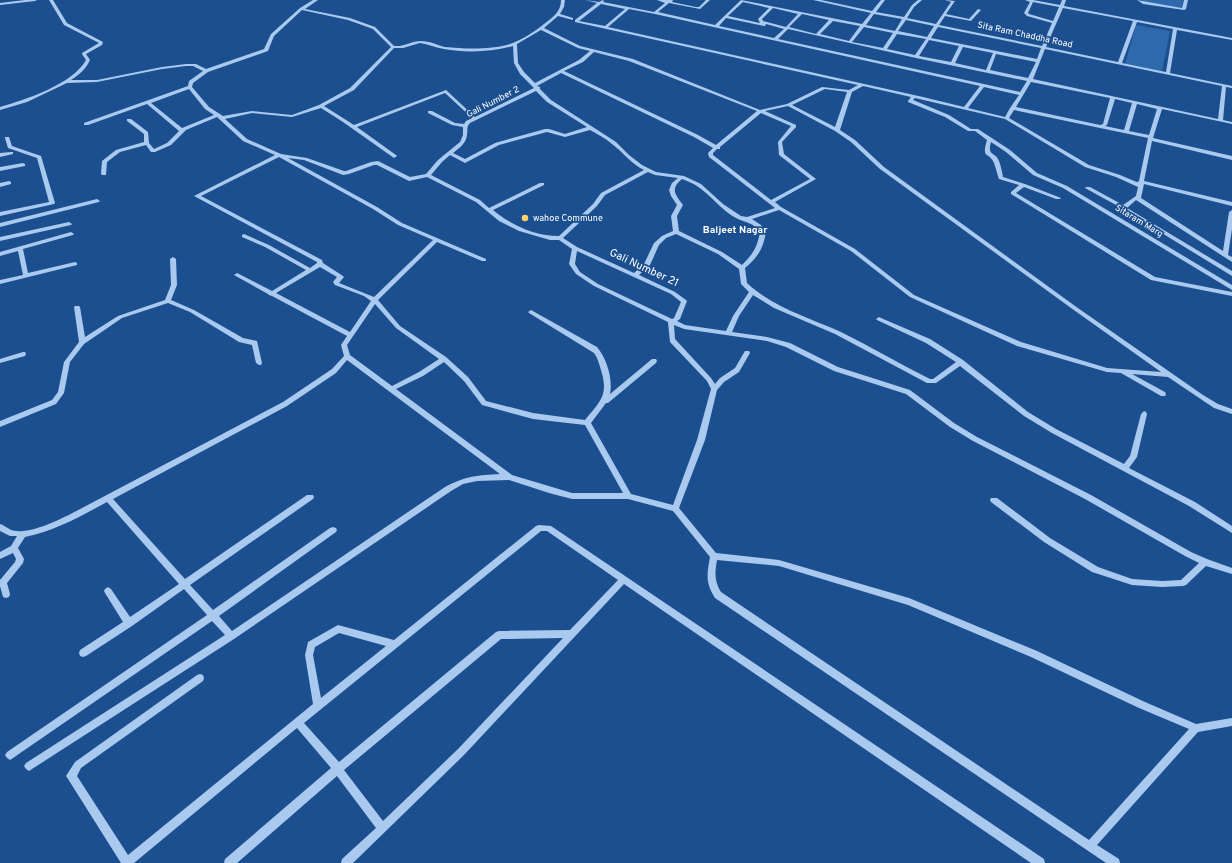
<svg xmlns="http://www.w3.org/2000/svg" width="1232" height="863" font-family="Overpass,sans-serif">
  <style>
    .green { fill: #2e69ad }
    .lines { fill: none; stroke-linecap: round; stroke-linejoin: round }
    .minor { fill: #a9c9ee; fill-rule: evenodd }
    .poi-dot { fill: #ffd166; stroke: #1b4f8f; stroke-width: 1.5 }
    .labels { text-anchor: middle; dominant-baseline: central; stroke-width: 3.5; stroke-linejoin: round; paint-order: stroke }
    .far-street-label { font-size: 9px; fill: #fff; stroke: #1b4f8f }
    .far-poi-label { font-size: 9px; fill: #fff; stroke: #1b4f8f; text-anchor: start }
    .far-neighbourhood-label { font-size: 10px; font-weight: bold; fill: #fff; stroke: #1b4f8f }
    .street-label { font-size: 11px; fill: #fff; stroke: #1b4f8f }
  </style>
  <rect width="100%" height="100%" fill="#1b4f8f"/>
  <path class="green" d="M1142 0H1183L1182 8 1141 1Z
    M1136 25 1170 31 1162 71 1125 64Z"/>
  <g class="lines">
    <path class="minor" d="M25 0H37L35 1 0 5V3Z
      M49 0H53L67 23 103 42 102 45 86 54 90 60C86 69 79 75 71 80H97L162 67 186 64H196L206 69 264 49 271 34 300 8 313 0H318L305 9 350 18 375 27 394 46C404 47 412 41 421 41 430 41 437 45 445 47 465 49 490 50 510 44 522 40 534 32 544 24 553 17 561 12 561 0H565L564 7 560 14 573 18V20L558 16 544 28 580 46 633 59 760 110 787 104 822 87 849 90 858 85 575 22V20L597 3 585 0 599 2 603 0 604 1 603 2 654 12 665 3 657 0H673L672 2 696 7H699L706 0H710L700 9 669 3 658 12 715 25 741 0 862 24 871 13 813 0H821L872 11 881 0H885L876 12 904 17 912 5 918 0H922L914 7 907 18 936 24 951 2 945 0 955 1 946 14 969 19 978 9 981 10 971 21 945 16 939 25 1042 46 1052 23 1027 16 1024 13 1030 2 1025 0H1033L1060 5 1062 0H1066L1064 6 1232 38V40L1177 30 1170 73 1232 86V88L1226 87 1223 120 1232 122V124L1162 109 1153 138 1232 156V160L1152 141 1144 181 1232 202V206L1144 184 1141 198 1223 251 1229 212 1232 210V229L1228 255 1232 257V262L1136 200 1127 208 1232 271V276L1116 205 1085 188 1086 187H1090L1123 205 1136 196 1138 187 1116 177 1085 167 1005 119 915 98 913 100 949 115 971 129H978L1010 150 1037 173 1067 186 1232 285V290L1063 188 1033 175 1006 152 991 142C987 157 995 151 999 161 1001 166 1002 172 1003 177L1025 184 1061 198 1060 199H1056L1024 187 1016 193 1155 277 1232 292V296L1151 280 1011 194V192L1019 185 999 179C997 174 996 168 994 163 989 151 981 160 987 140L975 131H968L945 117 908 102V101L911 97 863 86 852 92 840 130 855 140 884 167 1075 306 1203 395 1218 404 1232 409V414L1214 408 1168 377 1132 374 1165 392 1166 394 1165 396H1161L1121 373 1107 372 1017 346 910 297 851 251 779 210 752 219 761 225 766 232C763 249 758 257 745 268L747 283C774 308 808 317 841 332 871 347 900 364 930 379H933L956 362 926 343 877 320 876 319 879 317 881 318 930 339 963 360 1028 412 1056 429 1124 464 1130 456 1141 414 1144 411 1146 412 1147 414 1137 457 1129 468 1195 502 1232 526V533L1189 506 1052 433 1024 416 960 366 936 383H927L835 334 774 308 753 295 739 316 732 332 767 337 790 343 838 367 910 390 954 423 977 437 1091 495 1191 552 1207 559 1232 568V574L1206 566 1186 585 1183 586 1162 587 1132 585 1092 572 1044 542 991 502 990 500 991 498H997L1050 538 1098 567 1132 579 1162 581 1181 580 1199 563 1185 556 1085 499 973 441 950 427 906 394 834 371 786 347 767 341 684 329 674 325 675 339 711 378 715 384 720 378 735 368 745 351H749L750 353 739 372 724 382 717 390 705 440 679 508 716 553 779 560 909 598 1037 651 1145 702 1196 724 1232 718V726L1198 732 1097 845 1119 859 1120 863H1106L715 598C705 582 707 574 710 557L673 511 628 499H572L549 493 509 480 477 481 463 484 451 491 234 639 32 769 29 771 26 769 24 766 26 763 225 635 212 621 13 758 10 760 7 758 5 755 7 752 207 615 184 589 132 626 86 656 83 657 80 656 79 653 80 650 123 622 105 593 104 591 105 589 108 587 111 589 130 617 179 584 107 502C81 516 55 531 25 537L18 548 24 559 23 563 7 583 10 594 9 597 6 598 3 597 0 586V580L15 562 16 559 13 553 0 559V552L11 546 17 536H10L0 531V524C4 525 7 528 11 530 30 536 65 517 82 508L283 402 332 369 344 356 341 345 347 336 272 296 269 295 268 294 234 275 237 273 239 274 272 291 306 270 265 247 242 237V235L244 234 269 245 310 268 317 263V262L194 196 275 155 243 141 217 117 186 130 171 145 155 152H151L146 145 120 152 107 162 106 175H102L101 174 102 161 116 150 144 142V134L127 121V119H131L148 132 149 143 154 149 167 143 179 131 147 104 88 125H84V123L188 86 189 81 203 71 193 66H186L162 69 97 82 67 83 27 102 0 110V107C25 100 73 84 86 60L82 54V53L99 43 64 25ZM743 2 769 8 758 19 760 23 728 16ZM1033 2 1059 7 1053 21 1029 14 1028 13ZM601 4 625 9 605 26 579 21ZM773 8 798 14 786 27 763 21 762 19ZM1063 8 1133 21 1118 62 1046 47ZM629 9 655 14 980 86 964 107 923 97 608 27ZM302 10 348 20 373 29 391 47 350 88 319 105 292 115 252 111 223 116 209 107 192 87 193 83 208 72 268 51 274 36ZM802 14 829 20 816 34 789 27ZM874 14 902 19 895 31 866 25ZM726 18 764 26H765L766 24 784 29 774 38 719 26ZM906 20 934 26 927 37 898 31ZM833 21 860 26 849 41 820 34ZM1137 22 1173 29 1166 72 1122 63ZM864 27 893 33 883 48 852 42ZM938 27 1041 48 1037 59 931 38ZM788 29 916 58 1027 81 1020 92 778 39ZM541 30 578 48 590 51 579 60 535 83 524 72 518 63 517 44ZM897 34 926 39 915 55 887 49ZM929 40 959 46 951 62 919 56ZM420 43C428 44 436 48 444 49 466 53 492 52 513 46L514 63 520 74 534 88 475 117 446 90 354 125 324 106 354 90 394 48H403ZM963 47 993 53 986 70 955 63ZM1045 49 1222 86 1218 119 1033 79ZM594 52 629 61 757 111 716 145 698 135 564 71 583 62ZM996 54 1036 62 1028 78 990 70ZM561 73 694 137 713 148 708 153 709 157 775 208 747 217 741 216 723 204 701 184 684 176 656 172 642 165 629 155 616 142 551 100 540 89V87L537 86ZM1031 82 1110 98 1103 124 1100 125 1016 107ZM984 87 1019 95 1010 108 1005 117 968 108ZM189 89 205 109 214 115 182 128 151 103ZM825 89 847 92 835 127 792 105ZM536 91 547 102 587 127 565 134 549 129H545L495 143 465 159 453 153C459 148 466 144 467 135 468 130 466 127 470 123ZM445 93 472 118 466 121 464 124 455 123 432 111H428V113L452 125 463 127V135L460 142 438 160 426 174 410 177 378 161 371 162 346 171H344L307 158 281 154 247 139 225 119 252 113 292 117 321 108 343 122 394 158 397 156 396 155 357 127ZM1115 99 1132 103 1124 130 1105 126 1107 125ZM1137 104 1157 109 1149 135 1129 131ZM788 106 835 131 851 142 880 169 1071 308 1161 372 1107 368 1021 342 914 295 855 249 781 207 775 202 816 179 784 154 782 142 796 127V125L765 111ZM1014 110 1148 138 1139 181 1137 182 1139 183 1120 175 1089 165 1009 118ZM761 113 791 126 778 142 779 155 810 179 771 200 713 155V153L717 149H720V147ZM590 130C597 134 605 138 612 144 623 152 631 164 644 170L601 193 593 204 559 236C535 236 511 225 493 210L544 185V183H540L489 208 480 200 431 175 442 162 450 155 465 163 499 145 547 132 565 137ZM279 157 373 209 398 225 433 240 374 297 339 283 344 277 343 276 323 263 322 260 201 196ZM288 158 304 160 343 175 349 174 374 165H377L409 181 427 177 476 202 499 221 519 231 550 240H559L572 249 569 264 576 274 594 286 668 322 670 342 707 381 711 389 697 440 673 505 631 494 591 423 606 403H608L656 363 657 361 656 359H652L610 394C613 379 607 359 597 347L531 310 528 312 529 313 594 353C598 358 599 364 601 370 609 396 600 401 585 420L533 413 486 401 468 377 446 357 400 326 378 300 437 242 482 261H486V259L402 223 377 207ZM648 172 655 175 678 178 672 183 669 190 671 196 677 205 671 216 673 231 662 236 654 243 644 264 634 273 577 247 563 238 597 206 605 195ZM682 179C687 181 693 183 697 186 711 195 721 210 736 218 746 223 753 222 760 232 757 248 753 254 742 265L722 252 679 231 677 216 683 205C675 194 670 189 682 179ZM676 234 718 254 739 269 741 284 749 292 733 316 726 331 685 325 677 321 680 319 687 301 686 300 675 292 639 275 650 265 659 245 666 238ZM577 251 671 294 681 302 674 318 672 319 598 284 580 272 575 264ZM320 267 337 277 333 282 335 285 364 296 371 301 350 332 276 293ZM375 304 396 328 439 359 419 372 392 386 350 355 347 345ZM347 360 500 474C478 475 466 476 445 487L232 631 219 616 336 532 337 530 336 528 333 527 330 528 213 610 190 585 313 499 314 497 313 495H307L185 579 113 499 287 406 336 373ZM444 362 464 381 482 405 533 419 585 425 623 493H572L512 475 396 389 423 376ZM717 560 779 566 908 605 1031 657 1139 708 1189 729 1089 840 721 592C714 581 715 572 717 560Z
      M1137 0 1182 8 1184 0H1188L1186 9 1184 10 1143 4Z
      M5 137H9L12 146 41 156 55 203 54 204 0 216V212L49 202 37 158 8 148 5 138Z
      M11 152H13V154L0 157V153Z
      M23 163 25 164V166L0 171V167Z
      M9 181 11 182V184L0 187V183Z
      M97 199 100 201 99 202 0 227V223Z
      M69 222 72 224 71 225 0 241V237Z
      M71 232 74 234 73 235 23 249 28 273 75 262 77 263V265L0 284V280L23 275 18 251 0 256V252Z
      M173 257 176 259 177 285 171 300 194 310 243 338 257 341 262 363 261 365H259L256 363 252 345 239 342 190 312 168 303 122 318 84 344 70 362 64 393 56 404 0 427V421L52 400 58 392 64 362 79 342 74 307 75 306H79L80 307 85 337 118 316 165 300 171 285 170 259Z
      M23 352H25L26 354 25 356 0 363V359Z
      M539 525 551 526 1044 859 1045 863H1031L624 584 464 755 353 863H341L342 859 376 828 337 776 237 863H224L225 859 331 768 297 728 134 863H121L68 779 66 776 75 762 197 675 200 674 203 675 204 678 203 681 81 768 77 776 128 855 313 704 305 655 308 642 338 625 394 640 536 526ZM541 531H547L618 580 570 630 499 631 496 632 339 762 304 723ZM339 633 386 646 321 698 313 655 315 647ZM563 638 458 749 383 821 344 770 501 639Z"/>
  </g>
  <circle class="poi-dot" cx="525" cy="218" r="4"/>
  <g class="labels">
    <g class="far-street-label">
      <text transform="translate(1025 35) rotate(12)">Sita Ram Chaddha Road</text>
      <text transform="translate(493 102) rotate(-27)">Gali Number 2</text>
      <text transform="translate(1139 221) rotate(31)">Sitaram Marg</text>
    </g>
    <g class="far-poi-label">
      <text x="533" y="218">wahoe Commune</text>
    </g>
    <g class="far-neighbourhood-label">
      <text x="735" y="230">Baljeet Nagar</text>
    </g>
    <g class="street-label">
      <text transform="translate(644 268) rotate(25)">Gali Number 21</text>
    </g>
  </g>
</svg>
